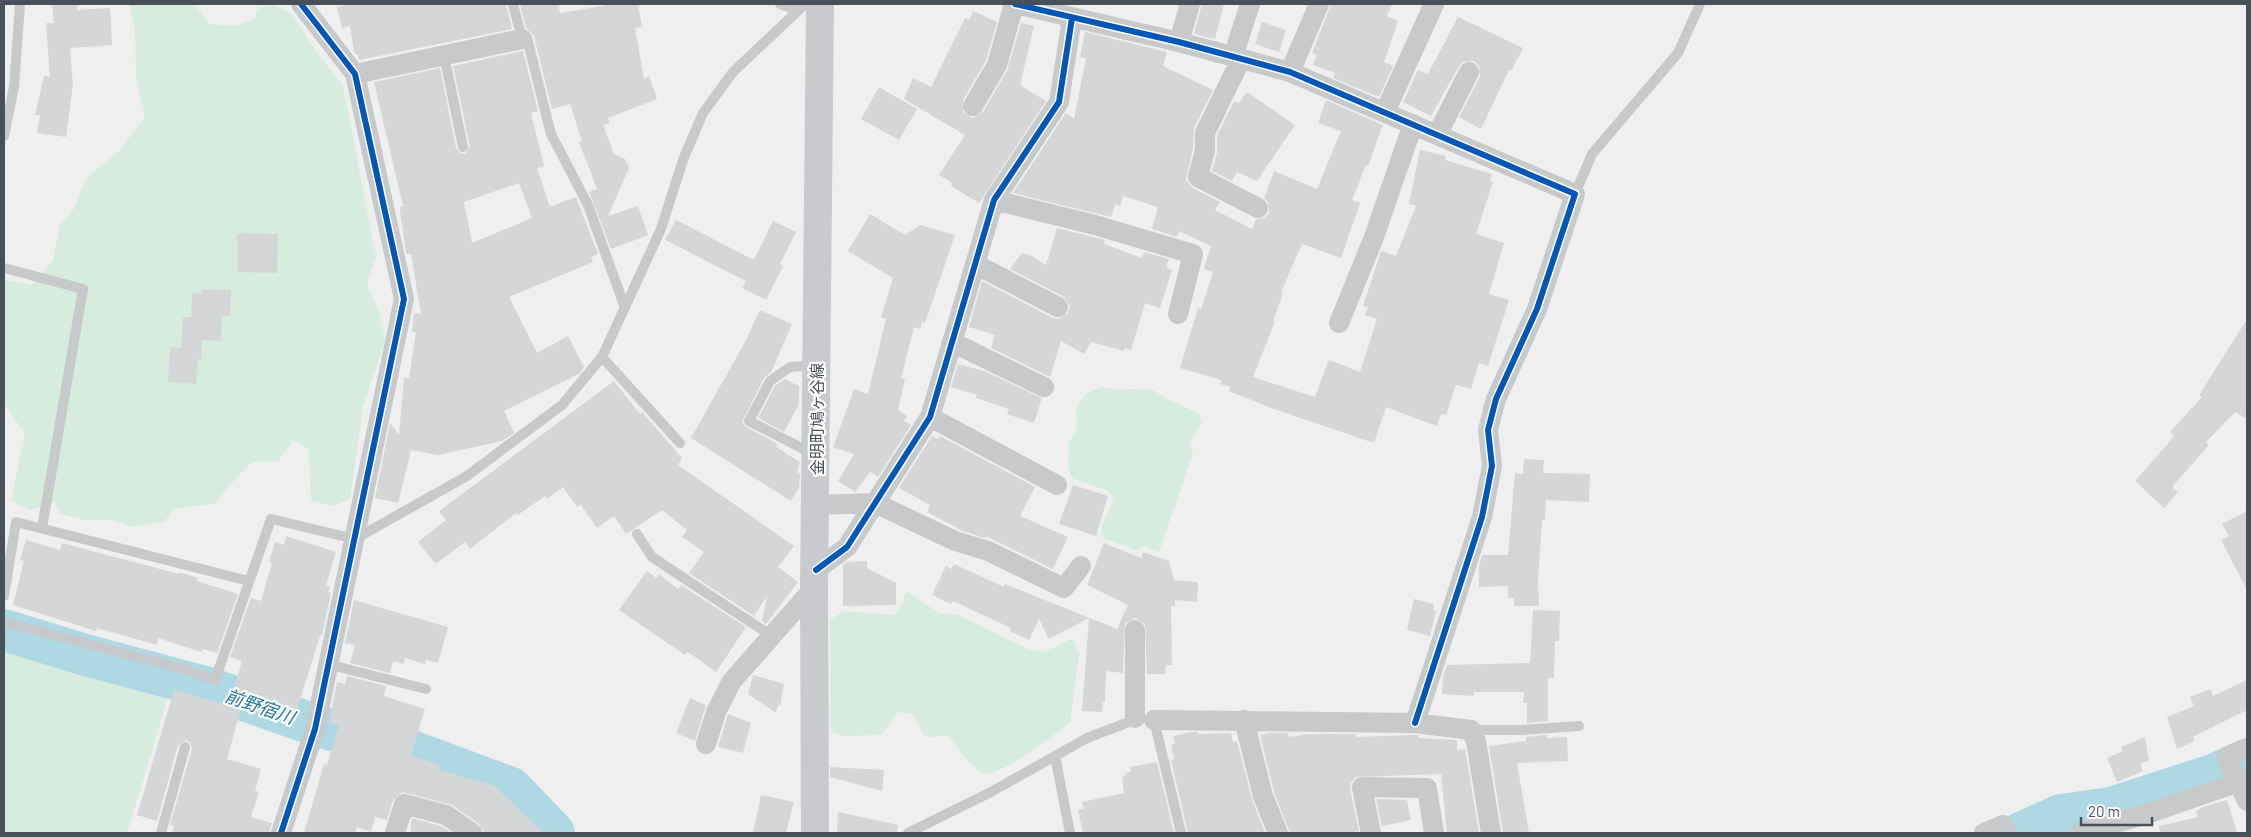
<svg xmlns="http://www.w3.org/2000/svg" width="2251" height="837" font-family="Barlow,'Noto Sans JP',sans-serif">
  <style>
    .green { fill: #d6ecdf }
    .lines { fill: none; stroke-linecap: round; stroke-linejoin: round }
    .river { stroke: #afd8e5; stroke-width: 42 }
    .building { fill: #d5d6d8; fill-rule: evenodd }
    .service { stroke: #c7c9ca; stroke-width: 10 }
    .minor { stroke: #c7c9ca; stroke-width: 20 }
    .secondary { stroke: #c8cacd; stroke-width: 28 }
    .cycleway-casing { stroke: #fff; stroke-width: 9 }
    .cycleway { stroke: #0057b8; stroke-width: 6 }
    .labels { text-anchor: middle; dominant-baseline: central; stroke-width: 4.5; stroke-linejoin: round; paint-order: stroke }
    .street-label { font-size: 16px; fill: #485159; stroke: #fff }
    .water-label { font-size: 18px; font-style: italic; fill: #1d7a97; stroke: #fff }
  </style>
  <rect width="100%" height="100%" fill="#efefef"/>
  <path class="green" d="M130 4H194L210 24 236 26 255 19 257 9 274 5 292 14 316 51 343 86 376 257 367 284 380 315 385 342 363 406 350 499 334 506 311 501 309 449 294 440 278 461 252 462 227 488 216 503 174 509 164 522 133 527 112 520H85L60 514 56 502 30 510 11 501 25 434 7 407 4 405V280L32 285 53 261 60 225 73 210 87 178 119 151 145 117 136 77 135 29Z
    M1101 387 1115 390 1152 389 1165 398 1198 413 1202 422 1189 445 1193 453 1159 552 1144 546 1138 551 1103 538 1101 528 1114 499 1109 491 1072 478 1068 466 1069 442 1077 428 1076 409 1086 394Z
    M906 591 939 613 958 615 1028 649 1044 652 1073 638 1079 655 1070 723C1056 733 999 778 984 773 970 768 958 748 949 736L925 737 913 714 898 712 881 735 844 736 831 732 830 620 843 611 895 615 901 606Z
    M6 632 174 677 127 833H4V634Z"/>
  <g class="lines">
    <path class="river" d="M4 630 89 656 209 688 324 728 406 749 511 788 554 833
      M2021 833 2061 815 2111 808 2213 775 2247 760"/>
  </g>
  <path class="building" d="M52 4H77V10L110 8 112 45 70 48 73 85 66 137 37 133 40 115H35L44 76 50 77 46 23H54Z
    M350 4H506L512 29 359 60 358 55 354 53 350 26 342 28 337 7Z
    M520 4H558L560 13 614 4H638L642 27 635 28 644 79 649 76 657 99 608 118 610 123 603 125 614 154 625 159 629 168 608 216 638 206 648 235 611 249 589 192 597 189 579 142 582 141 570 104 552 109 534 36 526 28Z
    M1202 4H1224L1215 39 1194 34Z
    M1331 4H1392L1387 16 1398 21 1384 62 1393 66 1379 97 1333 78 1335 73 1313 65 1317 55 1312 53Z
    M973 11 997 22 986 60 963 100V112L973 118 983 112 1007 71 1021 23 1034 26 1020 85 1046 101 979 203 951 186 952 183 939 175 965 135 904 99 913 78 931 87 965 18 969 20Z
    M1458 17 1523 48 1511 71 1509 70 1481 129 1459 117 1480 77 1479 66 1474 61 1463 62 1459 66 1431 116 1403 102 1418 70 1428 74Z
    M1262 22 1286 30 1279 52 1255 44Z
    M1085 32 1167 52 1163 66 1213 90 1194 128 1193 148 1186 180 1193 188 1220 202 1215 210 1252 229 1256 219 1264 218 1269 213 1268 202 1264 198 1274 171 1317 189 1341 131 1318 123 1326 100 1383 125 1368 166 1366 165 1352 200 1360 203 1341 258 1302 244 1281 292 1283 293 1273 321H1275L1253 377 1315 397 1329 360 1360 372 1377 319 1365 315 1368 307 1363 306 1381 251 1396 256 1416 206 1409 204 1420 150 1446 156 1445 160 1492 174 1490 181 1493 182 1476 234 1504 243 1489 294 1509 300 1488 366 1479 363 1471 389 1456 385 1446 415 1441 414 1437 426 1386 407 1374 443 1274 409 1229 391 1230 387 1220 384 1222 380 1180 368 1198 308 1201 309 1213 272 1204 269 1211 246 1179 231 1177 237 1152 229 1158 207 1123 196 1120 206 1115 204 1111 217 1013 193 1066 113 1074 119 1086 58 1080 57Z
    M523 51 538 111 531 113 544 166 537 168 550 207 576 197 598 254 591 257 593 262 509 297 537 353 568 336 584 367 579 374 504 411 514 433 502 441 438 455 411 450 398 503 375 498 390 423 399 435 404 378H409L416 332H412L414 313 421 314 411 254H406V252L400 211V207L403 206 374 82 440 68 456 148 460 153 465 154 470 146 453 66ZM519 183 532 218 472 243 464 202Z
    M879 87 917 109 899 140 861 119Z
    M1247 92 1295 125 1257 181 1237 172 1232 181 1212 171 1217 153V136L1234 101 1239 103Z
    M870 214 905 235 920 225 955 235 925 323 922 322 920 329 914 327 901 378 905 379 898 410 907 416 904 421 911 425 878 477 870 472 855 492 838 481 854 454 833 447 854 389 868 394 886 319 881 317 893 278 848 251Z
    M676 220 754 260 773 221 796 232 780 264 783 266 766 300 742 288 746 281 665 240Z
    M1057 228 1105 240 1104 244 1142 258 1144 252 1169 259 1166 267 1172 270 1160 308 1145 303 1131 350 1125 348 1124 351 1091 342 1084 354 1061 341 1050 377 991 348 995 335 969 327 982 281 1053 318 1059 319 1068 313 1070 306 1064 297 1010 269 1022 253 1032 256 1046 265 1047 260 1052 262 1048 259Z
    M237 233 278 234 277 273 237 272Z
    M201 289 231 290 230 316H222L221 341 202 340 201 359H198L196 384 168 382 170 347 181 348 183 317H191L192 293 201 294Z
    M760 310 792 324 771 372 764 378 742 422 746 427 778 444 776 447 800 462 797 472 800 474 799 488 791 501 691 438 745 342Z
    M2247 319V419L2235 412 2206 442 2209 445 2172 487 2178 492 2164 508 2135 481 2166 446 2174 435 2170 432 2202 397 2199 395Z
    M958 364 984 371 1042 398 1034 423 1007 414 1009 409 976 398 977 395 951 387Z
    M785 379 799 386V404L784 432 758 418 775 386Z
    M614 381 640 414 642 412 682 458 678 465 794 546 778 567 798 582 766 624 762 621 767 596 754 616 689 573 704 552 682 537 687 530 662 510 626 534 614 516 597 528 581 505 577 507 563 487 547 499 545 496 518 515 516 513 470 549 465 542 437 563 434 562 418 542 446 520 439 511Z
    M932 436 938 439 940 436 1035 487 1020 516 1068 537 1053 569 986 536 985 538 963 531 927 512 930 505 899 488Z
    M1524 459 1544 460 1543 473 1590 474 1589 502 1546 500 1545 520H1542L1538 580 1539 606H1514V598H1508V586L1479 587V566L1482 555H1508L1515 473 1523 474Z
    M1073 485 1108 496 1096 536 1059 524Z
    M2247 511V590L2221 540 2229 536 2222 524Z
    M286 536 336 552 326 585 330 586 328 592 331 593 322 635 320 636 296 712 233 691 242 661 230 657 251 598 261 601 272 563 269 562 275 542 284 545Z
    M26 540 60 550 62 543 179 574V572L198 578 197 581 238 594 217 653 203 649 201 652 158 638 157 645 97 628 96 631 13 605 24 561 20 560Z
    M1104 543 1141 558 1143 552 1169 561 1174 580 1198 582 1197 602 1175 600V606H1171L1172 665H1166L1165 674H1147L1145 624 1135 618 1125 624 1123 673 1106 671 1105 702H1103L1102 712 1082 711 1089 618 1049 639 1039 619 1029 640 1010 631 1011 628 953 601 951 604 932 595 946 566 951 569 954 564 1004 587 1005 584 1117 629 1128 605 1087 585Z
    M867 561V568L896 583V605L843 606V565L847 562Z
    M647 571 656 578 659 574 678 589 681 585 746 627 716 672 688 652 685 655 619 610Z
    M1414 599 1434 604 1433 610 1436 611 1430 636 1407 630Z
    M354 600 448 627 438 663 426 660 425 664 405 658 404 664 393 661 390 673 350 663 355 645 345 643Z
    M1533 610 1560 611 1559 641H1555L1554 678H1548V721L1527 723V703H1523L1524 692H1474V696L1442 694 1443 677 1447 665 1530 663Z
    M753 675 784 684 780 706 778 705 776 713 748 694Z
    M347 676 386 686 384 696 425 709 411 756 440 765 439 770 495 786 543 833H484L479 824 452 805 402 792 393 800 387 820 375 817 371 832 357 827 355 833H304L324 764 327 765 339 725 329 722 337 682 345 684Z
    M2247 680V710L2193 737 2195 741 2177 749 2167 717 2194 706 2190 697 2210 689 2213 696Z
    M174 690 241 709 227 759 261 769 255 791 259 792 251 817 272 823 269 833H172L174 826 170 825 192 749 190 743 186 740 178 745 157 821 137 815Z
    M690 698 706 705 695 741 676 733Z
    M728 714 751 723 743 753 718 747Z
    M1190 732H1198V734L1231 733 1233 742 1237 741 1252 799 1265 833H1188L1171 760 1174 759 1171 745 1175 744 1173 736Z
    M1269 733H1288L1289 737 1308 734H1356V737L1414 735H1418V738L1457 740V750L1465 749 1479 833H1447L1441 774 1356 777 1351 782 1350 789 1359 831 1348 833H1290L1274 792 1260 735Z
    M1547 735V738L1567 737 1568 761 1517 763 1529 833H1503L1489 746 1526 741V737Z
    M2145 737 2149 760 2140 764 2143 771 2117 782 2107 758 2123 751 2121 747Z
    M1157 762 1174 833H1083L1078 810 1084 809 1082 802 1124 793 1122 777 1126 776 1125 773 1131 772 1130 767Z
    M830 767 884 770 882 791 830 777Z
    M761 795 794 802 786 833H753Z
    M1376 799 1407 800 1411 820 1382 826Z
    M2227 800 2237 833H2160L2159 826 2198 817 2196 811 2203 807Z
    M838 812 898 825 897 833H837Z
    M412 818 441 826 452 833H410Z"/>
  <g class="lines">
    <path class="service" d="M513 4 522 39 527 38 551 134 588 205 625 308
      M780 4 798 10
      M444 55 463 147
      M4 136 14 87 20 4
      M1575 194 1592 154 1678 53 1700 4
      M4 268 83 289 42 528
      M602 357 680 443
      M813 454 749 421 770 381 790 367 816 365
      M637 534 652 557 770 635
      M4 596 16 522 249 581
      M4 622 177 667 215 680 271 519 355 539 467 476 562 405 602 357 661 229 683 160 703 113 733 72 805 4
      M327 664 426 689
      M1152 720H1154L1181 833
      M1471 730H1521L1579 726
      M1055 756 1070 833
      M161 833 185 747
      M908 833 991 792 1087 738 1137 719"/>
    <path class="minor" d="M1015 4 1179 42 1290 72 1575 194 1537 309 1496 399 1488 430 1492 466 1482 517 1415 723
      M1179 42 1190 4
      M1233 57 1250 4
      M1241 59 1205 133V150L1198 177 1258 208
      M1290 72 1319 4
      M355 74 522 39
      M973 106 997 65 1014 4
      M1385 112 1434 4
      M1437 135 1469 72
      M994 200 1095 225 1193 254 1178 314
      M975 264 1058 307
      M1339 323 1374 237 1413 124
      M952 342 1044 387
      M930 417 1057 485
      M816 505 875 503 955 541 988 551 1064 588 1081 566
      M816 570 847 547 930 417 994 200 1059 102 1072 18
      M1135 718V630
      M1154 720 1415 723 1471 730 1476 741 1491 833
      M1244 720 1263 796 1278 833
      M706 744 716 712 732 681 814 588
      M2247 748 2226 757 2247 801
      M281 833 315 729 404 299 355 74 301 4
      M395 833 404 804 446 815 472 833
      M1371 833 1362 787 1427 788 1434 833
      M1984 833 2003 825 2007 833
      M2079 833 2144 815 2247 779"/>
    <path class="secondary" d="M815 833 814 588 820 4"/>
    <g class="cycleway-casing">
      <path id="cycleway" d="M1015 4 1179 42 1290 72 1575 194 1537 309 1496 399 1488 430 1492 466 1482 517 1415 723
        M816 570 847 547 930 417 994 200 1059 102 1072 18
        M281 833 315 729 404 299 355 74 301 4"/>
    </g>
    <use href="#cycleway" class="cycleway"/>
  </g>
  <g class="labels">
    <g class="street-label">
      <text transform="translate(816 419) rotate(-90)">金明町鳩ヶ谷線</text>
    </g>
    <g class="water-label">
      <text transform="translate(260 706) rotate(19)">前野宿川</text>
    </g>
  </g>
  <rect width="2251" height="837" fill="none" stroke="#485159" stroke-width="10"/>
  <path d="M2081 817v8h71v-8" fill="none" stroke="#485159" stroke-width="2.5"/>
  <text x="2088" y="817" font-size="15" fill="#485159" stroke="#ffffff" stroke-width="4" paint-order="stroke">20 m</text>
</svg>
